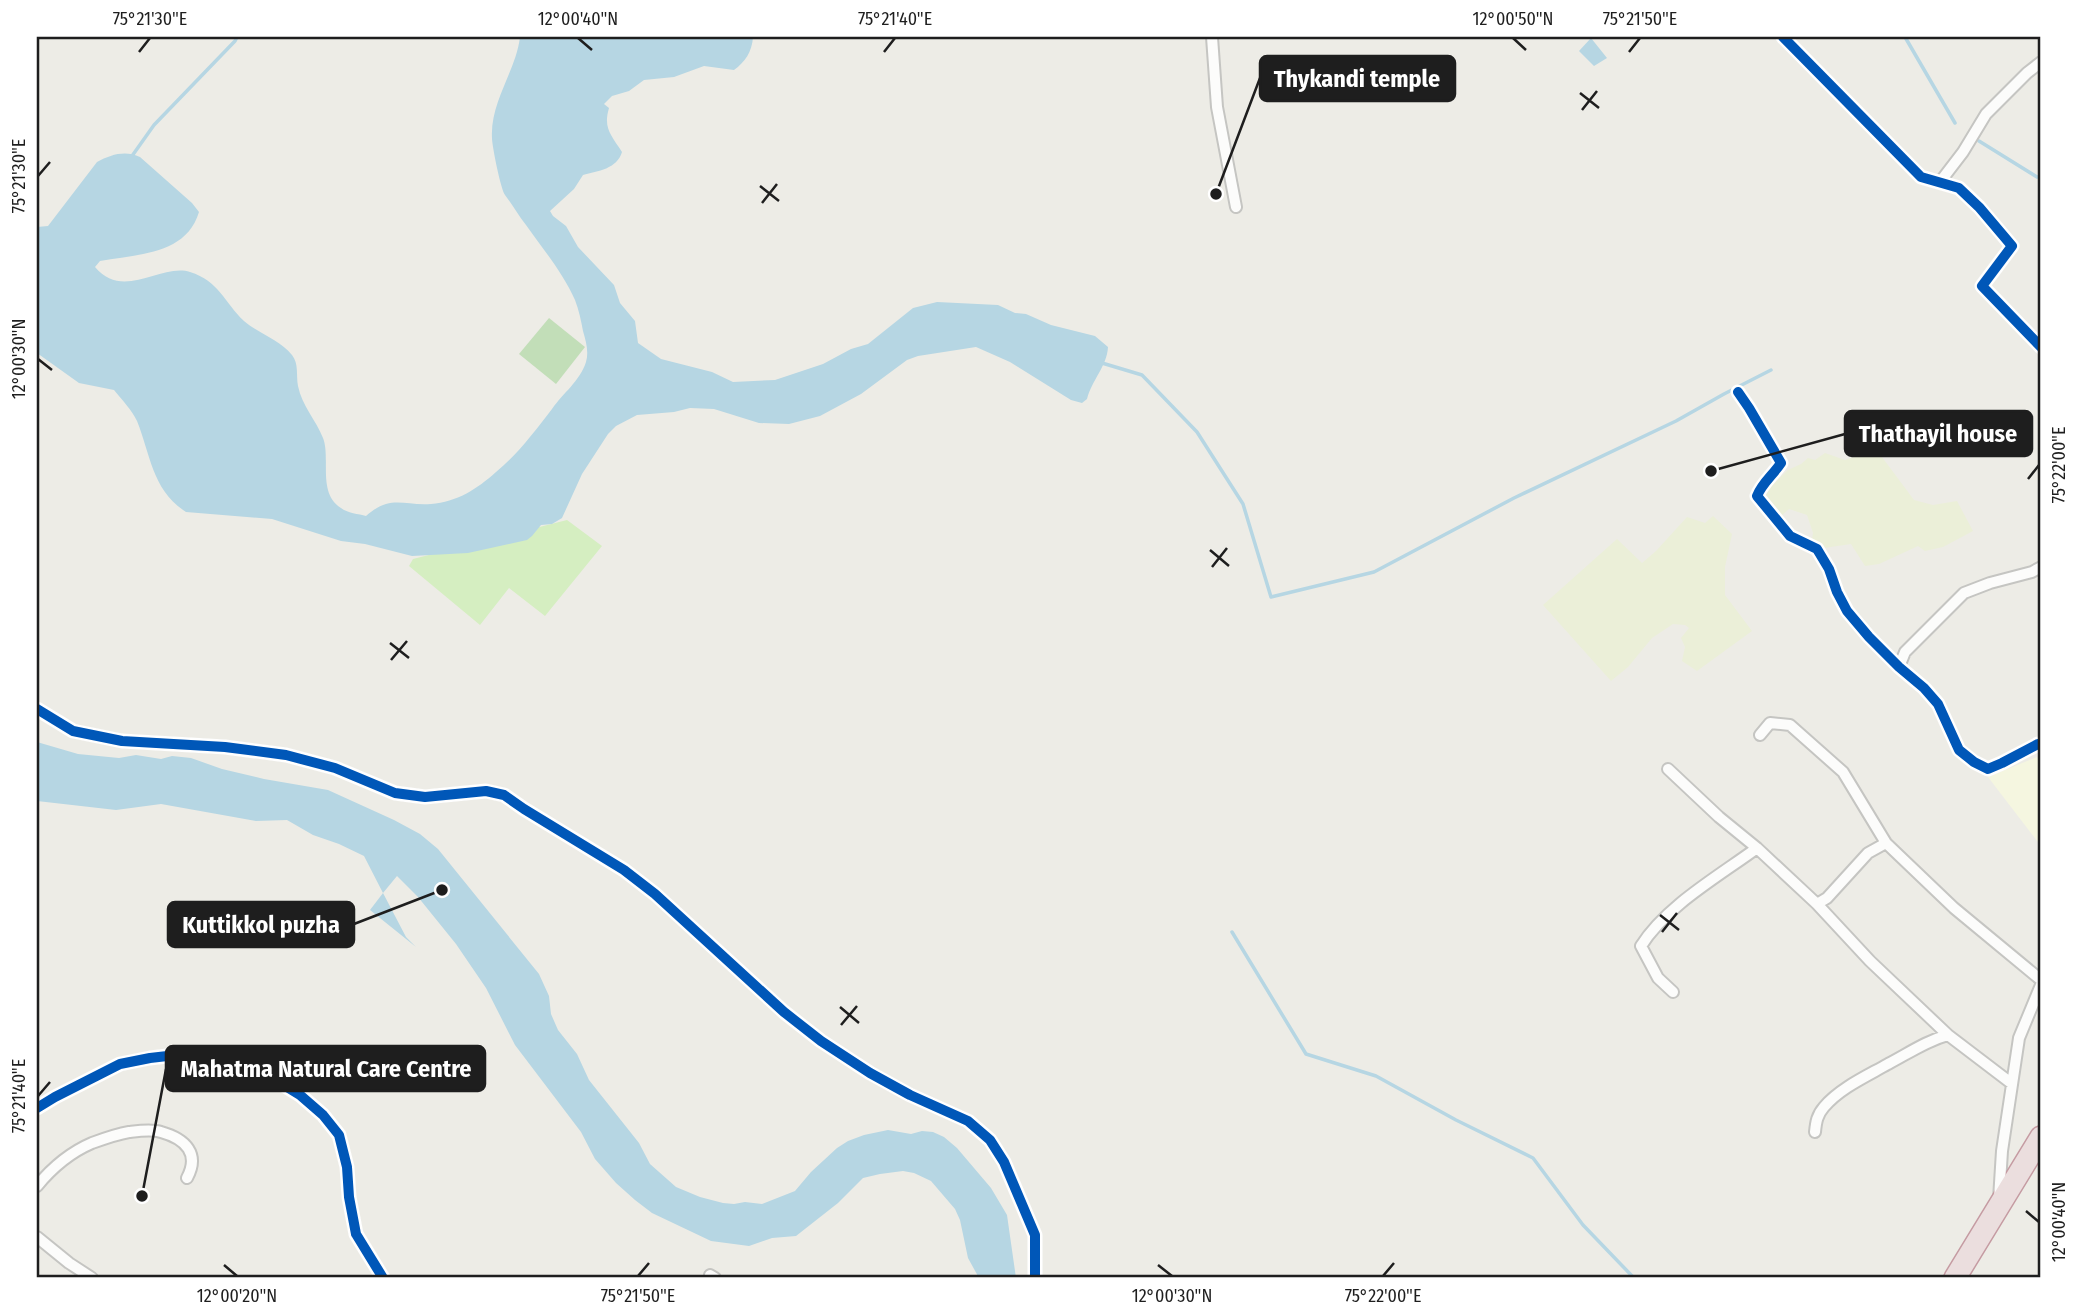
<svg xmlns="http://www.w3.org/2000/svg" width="2078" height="1315" font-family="'Fira Sans Condensed',sans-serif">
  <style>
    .education { fill: #f5f6e0 }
    .farmland { fill: #ebefd8 }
    .grass { fill: #d5eec1 }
    .forest { fill: #c2deb8 }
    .water { fill: #b6d6e3 }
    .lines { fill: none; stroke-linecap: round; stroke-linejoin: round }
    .stream { stroke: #b6d6e3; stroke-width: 3.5 }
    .street-casing { stroke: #c5c5c2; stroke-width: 14 }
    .highway-casing { stroke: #c59ba2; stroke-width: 24 }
    .street { stroke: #fcfcfb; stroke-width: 10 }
    .highway { stroke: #ebdede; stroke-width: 21 }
    .cycleway-casing { stroke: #fff; stroke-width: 15 }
    .cycleway { stroke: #0057b8; stroke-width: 10 }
    .ticks { fill: none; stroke: #1e1e1e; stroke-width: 2.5 }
    .leader { fill: none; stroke: #1e1e1e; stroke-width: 2.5 }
    .callout-dot { fill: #1e1e1e; stroke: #fff; stroke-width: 2.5 }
    .callout { fill: #1e1e1e; stroke: #1e1e1e; stroke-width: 2.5 }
    .callout-label { font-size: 24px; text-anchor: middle; font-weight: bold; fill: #fff }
    .neatline { fill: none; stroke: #1e1e1e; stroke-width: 2.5 }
    .ticks-label { font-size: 18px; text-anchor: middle; fill: #1e1e1e }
  </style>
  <rect width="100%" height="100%" fill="#edece6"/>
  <path class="education" d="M2037 757 2041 763V846L1988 777Z"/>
  <path class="farmland" d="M1876 449 1914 500 1933 505 1957 501 1973 531 1943 547 1925 551 1918 546 1879 564 1865 566 1851 544 1824 548 1812 539 1813 533 1807 515 1789 509 1780 517 1764 493 1788 470 1801 464 1808 458 1815 460 1825 453 1845 460Z
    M1713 516 1732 534 1725 567V595L1752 631 1697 671 1682 661 1685 647 1681 638 1689 628 1685 625 1673 624 1652 638 1628 667 1611 681 1543 605 1617 539 1642 563 1656 551 1687 517 1705 523Z"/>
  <path class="grass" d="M567 520 602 546 545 616 509 588 480 625 409 566 413 559Z"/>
  <path class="forest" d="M549 318 585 347 556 384 519 354Z"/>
  <path class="water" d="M520 37H753C752 52 745 62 734 70L704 66 674 77 644 80 629 91 612 96 604 104 609 108C603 128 611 135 622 152 617 169 598 171 583 175L574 189 550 211 553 216 566 226 578 247 614 285 620 303 635 321 638 343 661 359 712 372 733 382 775 380 823 364 851 349 868 344 913 308 937 302 998 305 1015 313 1026 314 1051 325 1095 336 1108 347C1107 366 1092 380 1087 399L1082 403 1071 400 1010 362 976 347 918 356 907 360 861 394 820 416 789 424 759 423 714 409 690 408 674 412 637 415 616 426 608 434 582 474 562 518 552 524 541 525 532 536 527 540 468 553 412 556 365 544 341 541 272 519 186 512C152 490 151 456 137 421 132 410 122 400 114 390L79 383 37 353V227L48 226 97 162C111 154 126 150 140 157L192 203 199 212C186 255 138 254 100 261L95 267C123 301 161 263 190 272 219 281 224 302 244 321 258 333 280 340 292 355 299 364 296 375 298 386 302 406 316 420 323 438 331 458 317 493 341 508 347 513 359 514 366 516 391 494 403 506 431 504 457 502 477 489 496 472 518 454 535 431 552 409 563 393 580 381 586 362 589 352 586 341 583 331 581 321 579 310 575 300 563 273 543 249 526 225 518 215 512 204 505 195 501 190 492 146 492 138 490 102 516 71 520 37Z
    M1591 38 1607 58 1594 66 1579 51Z
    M37 742 78 754 119 758 136 755 161 759 172 756 191 758 222 769 264 779 328 790 394 820 420 834 438 849 539 974 549 996 551 1014 558 1030 577 1054 589 1080 639 1143 650 1164 676 1187 700 1197 723 1203 734 1204 745 1202 762 1204 795 1191 811 1172 837 1148 848 1141 864 1135 888 1130 911 1134 922 1131 933 1132 944 1137 957 1148 991 1188 1007 1215 1016 1278H979L968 1258 960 1220 955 1209 931 1181 914 1173 903 1171 880 1174 863 1178 838 1203 796 1236 772 1238 749 1246 711 1241 652 1213 635 1200 616 1183 595 1159 581 1132 515 1045 486 988 456 944 418 897 397 876 383 893 406 937 416 947 370 910 383 893 364 856 339 844 313 835 287 820 256 821 161 804 116 810 37 801Z"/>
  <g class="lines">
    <path class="stream" d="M1905 37 1955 123
      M1979 141 2037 177H2041
      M132 156 154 125 235 41 237 37
      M1102 363 1142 375 1197 432 1243 504 1271 597 1374 572 1514 498 1676 421 1724 394 1771 370
      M1232 932 1306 1054 1376 1076 1456 1120 1533 1158 1583 1225 1634 1278"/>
    <g class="street-casing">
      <path id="street" d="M1212 37 1217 107 1236 207
        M1783 37 1921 177 1959 188 1979 207 2012 246 1982 286 2041 347
        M1940 182 1963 152 1986 114 2027 73 2041 62
        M1738 392 1749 408 1781 463C1773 475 1762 483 1757 496L1790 536 1817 549 1829 569 1837 592 1847 611 1869 637 1899 667 1924 688 1938 704 1959 750 1974 762 1988 769 2002 763 2038 744
        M1899 667 1905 652 1964 593 1990 583 2032 572 2041 567
        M37 709 73 731 122 741 225 747 286 755 335 768 395 793 425 797 486 791 504 795 524 809 624 870 655 894 784 1012 821 1041 870 1073 910 1095 968 1121 990 1140 1004 1162 1035 1235V1278
        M1760 735 1770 723 1790 725 1843 772 1886 843 1954 908 2041 980
        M1668 769 1719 817 1757 848
        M1817 904 1870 961 1948 1035
        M1673 992 1658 978 1641 946C1666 906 1719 876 1757 848L1817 904 1827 898 1868 853 1886 843
        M37 1108 55 1097 120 1064 150 1058 176 1055 237 1064 269 1076 300 1095 323 1115 339 1135 347 1167 349 1197 356 1234 383 1278
        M1815 1132C1816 1122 1817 1115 1824 1107 1840 1088 1867 1076 1888 1064 1909 1053 1926 1041 1948 1035L2011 1083
        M37 1186C51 1169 71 1152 92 1143 103 1139 117 1134 129 1132 138 1131 152 1129 161 1132 186 1139 200 1154 187 1178
        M1999 1199 2002 1151 2019 1038 2041 985
        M37 1237 69 1263 92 1278
        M710 1275 715 1278"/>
    </g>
    <g class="highway-casing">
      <path id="highway" d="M1955 1278 2041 1137"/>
    </g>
    <use href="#street" class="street"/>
    <use href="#highway" class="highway"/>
    <g class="cycleway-casing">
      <path id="cycleway" d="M1783 37 1921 177 1959 188 1979 207 2012 246 1982 286 2041 347
        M1738 392 1749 408 1781 463C1773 475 1762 483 1757 496L1790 536 1817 549 1829 569 1837 592 1847 611 1869 637 1899 667 1924 688 1938 704 1959 750 1974 762 1988 769 2002 763 2038 744
        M37 709 73 731 122 741 225 747 286 755 335 768 395 793 425 797 486 791 504 795 524 809 624 870 655 894 784 1012 821 1041 870 1073 910 1095 968 1121 990 1140 1004 1162 1035 1235V1278
        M37 1108 55 1097 120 1064 150 1058 176 1055 237 1064 269 1076 300 1095 323 1115 339 1135 347 1167 349 1197 356 1234 383 1278"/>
    </g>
    <use href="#cycleway" class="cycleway"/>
  </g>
  <path class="ticks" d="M578 38 592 50M1513 38 1526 50M139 52 150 38M884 52 895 38M1629 52 1640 38M1580 93 1599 108M1582 110 1597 91M38 176 50 162M760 186 779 201M762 203 777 184M38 359 52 370M2028 479 2039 465M1210 550 1229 566M1212 567 1227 548M390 643 409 658M391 660 407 641M1660 915 1679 930M1662 932 1677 913M840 1007 859 1023M841 1025 857 1006M38 1096 50 1082M2026 1211 2039 1222M224 1265 237 1276M1158 1265 1172 1276M638 1276 649 1263M1383 1276 1394 1263"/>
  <path class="leader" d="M1216 194L1260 78M1711 471L1845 434M442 890L354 924M142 1196L166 1069"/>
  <g class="callout-dot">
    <circle cx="1216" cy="194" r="7"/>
    <circle cx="1711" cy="471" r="7"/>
    <circle cx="442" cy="890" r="7"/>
    <circle cx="142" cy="1196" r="7"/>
  </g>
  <g class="callout">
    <rect x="1260" y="56" width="195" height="45" rx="7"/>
    <rect x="1845" y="411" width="187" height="45" rx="7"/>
    <rect x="168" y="902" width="186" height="45" rx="7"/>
    <rect x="166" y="1046" width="319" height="45" rx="7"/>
  </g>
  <g class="callout-label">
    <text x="1357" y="87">Thykandi temple</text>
    <text x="1938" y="442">Thathayil house</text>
    <text x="261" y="933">Kuttikkol puzha</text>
    <text x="326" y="1077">Mahatma Natural Care Centre</text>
  </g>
  <rect width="2078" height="1315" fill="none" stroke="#ffffff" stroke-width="77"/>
  <rect x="38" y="38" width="2001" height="1238" class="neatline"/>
  <g class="ticks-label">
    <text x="150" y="25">75°21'30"E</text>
    <text x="578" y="25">12°00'40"N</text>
    <text x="895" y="25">75°21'40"E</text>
    <text x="1513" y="25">12°00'50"N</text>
    <text x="1640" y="25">75°21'50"E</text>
    <text transform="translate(19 176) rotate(-90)" y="6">75°21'30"E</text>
    <text transform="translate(19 359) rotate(-90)" y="6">12°00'30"N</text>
    <text transform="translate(2059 465) rotate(-90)" y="6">75°22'00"E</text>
    <text transform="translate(19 1096) rotate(-90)" y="6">75°21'40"E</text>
    <text transform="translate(2059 1222) rotate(-90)" y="6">12°00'40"N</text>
    <text x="237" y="1302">12°00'20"N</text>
    <text x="638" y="1302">75°21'50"E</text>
    <text x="1172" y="1302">12°00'30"N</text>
    <text x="1383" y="1302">75°22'00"E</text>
  </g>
</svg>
